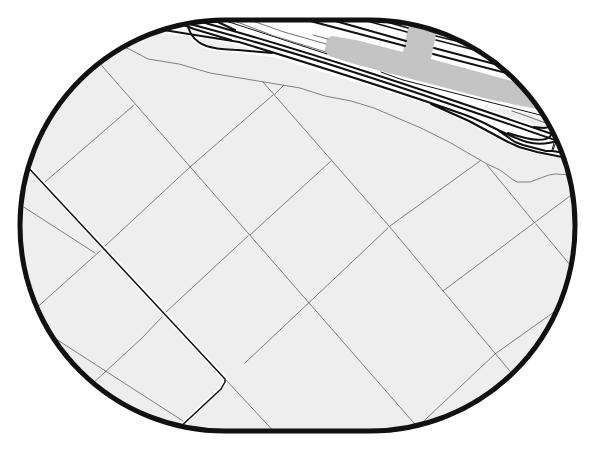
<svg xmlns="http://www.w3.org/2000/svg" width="595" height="451" font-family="Roboto,sans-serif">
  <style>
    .green { fill: #eee }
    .building { fill: #c4c4c4 }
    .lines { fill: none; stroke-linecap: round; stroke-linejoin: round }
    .path { stroke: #111; stroke-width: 0.5 }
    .service { stroke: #111; stroke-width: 0.5 }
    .minor { stroke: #111; stroke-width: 1 }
    .tertiary { stroke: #111; stroke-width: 1.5 }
    .trunk { stroke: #111; stroke-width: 2 }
    .motorway { stroke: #111; stroke-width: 2 }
    .rail { stroke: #707070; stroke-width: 1 }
    .rim { fill: none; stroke: #111; stroke-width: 5 }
  </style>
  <rect width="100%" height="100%" fill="#fff"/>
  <path class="green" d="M146 30 166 34 189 36C195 44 199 46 209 50L273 57 424 103 464 121 506 143 523 150 536 154 568 159 578 184V267L546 343 488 402 451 422 397 436H198L178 432 226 385 227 383 230 385 232 383 228 381 224 374 25 160 35 131 75 75 119 42Z
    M204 38 232 44 251 49C235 48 215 50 200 41V39Z
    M486 104H488V107L499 110 500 107 546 118 549 125 546 127 535 125 485 108 484 107Z
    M24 165 221 378 220 385 218 388 173 430 157 427 108 402 49 344 24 294 13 239 17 184Z"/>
  <path class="building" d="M423 20 429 22 428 28 437 30 431 59 523 84 546 107 547 111 492 100 354 64 329 56 325 51V49L327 39 330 37 332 36 356 40 403 52 409 23 421 26Z"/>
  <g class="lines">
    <path class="path" d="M329 13 337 16
      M116 44 129 49 148 59 179 64 210 73 300 88 325 96 351 101 374 108 421 128 449 142 487 164 500 170 512 179 517 182H530L549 175 555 174 574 175
      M494 58 497 59
      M96 59 420 430
      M263 82 389 226 514 376
      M275 94 283 86
      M487 165 534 222
      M45 182 134 105
      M16 202 95 253
      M536 224 576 272
      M390 226 480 161
      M250 235 331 161
      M105 246 190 167 273 95
      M443 291 578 190
      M33 311 100 251
      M166 312 248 236
      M42 330 183 421
      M245 363 388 228
      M91 385 142 338 162 317
      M411 433 495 354 561 307"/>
    <path class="service" d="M226 380 278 436"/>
    <path class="minor" d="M367 13 470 41
      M226 21 327 54
      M381 72 389 75 403 80 544 116 549 118 552 121
      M552 150 554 143
      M553 150 556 142"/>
    <path class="tertiary" d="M338 13 407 32
      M355 13 408 28
      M436 36 488 49
      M436 40 494 55
      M24 163 225 379V382L221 389 176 431"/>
    <path class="trunk" d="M210 15 225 21
      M205 16 235 30
      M187 18C312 52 435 94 558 136
      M171 20 194 29 231 40
      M174 20C305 53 433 98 561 142
      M188 27C195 50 219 49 238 50 249 51 261 52 272 53
      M239 42C311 64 383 86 454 111 466 115 479 120 490 126 502 132 514 138 527 142 538 145 549 144 560 140
      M431 104 469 121 508 142 519 147 537 152 567 158
      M534 127 544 128 554 126
      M499 131 515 142 523 145 546 151H552L559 152H565
      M508 133C521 137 553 149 554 127"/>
    <path class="motorway" d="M285 13 314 22 405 46
      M307 13 406 41
      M151 28 239 42
      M434 48 506 67
      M433 54 514 75"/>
    <path class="rail" d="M230 13 284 32 326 44
      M216 14 274 36 326 52
      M313 35 328 39
      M512 111 521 114 554 126"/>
  </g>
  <path d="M0 0H595V451H0ZM225 20H370A205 205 0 0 1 575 225V226A205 205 0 0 1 370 431H225A205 205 0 0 1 20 226V225A205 205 0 0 1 225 20Z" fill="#fff" fill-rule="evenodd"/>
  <path class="rim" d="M225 20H370A205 205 0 0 1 575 225V226A205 205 0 0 1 370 431H225A205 205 0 0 1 20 226V225A205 205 0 0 1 225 20Z"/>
</svg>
